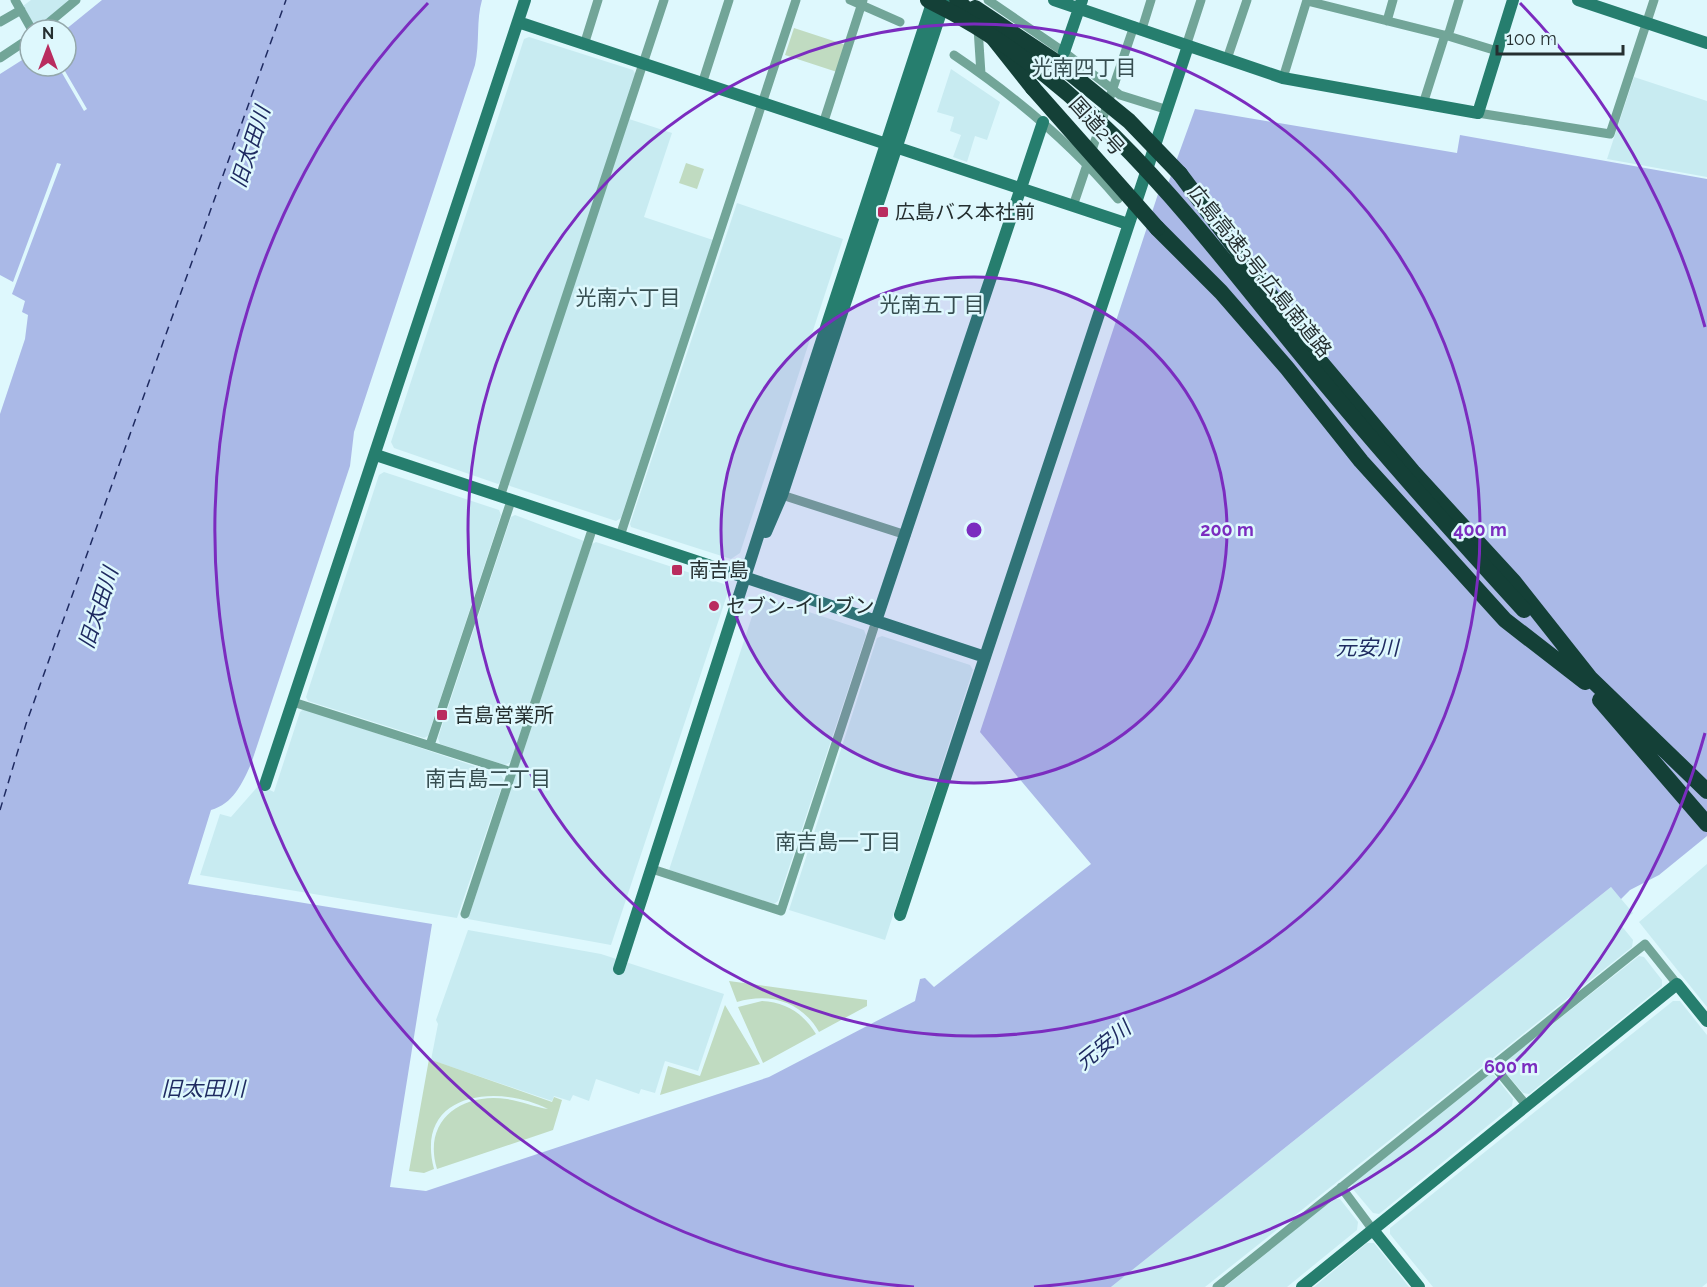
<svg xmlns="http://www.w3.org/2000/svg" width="1707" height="1287" font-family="Raleway,'Noto Sans JP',sans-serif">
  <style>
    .built { fill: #c8ebf1 }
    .green { fill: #c0dbc1 }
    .water { fill: #aab9e7 }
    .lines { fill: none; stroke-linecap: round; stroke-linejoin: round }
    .ferry { stroke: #1f2b61; stroke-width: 1.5; stroke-dasharray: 8 6; stroke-linecap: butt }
    .street { stroke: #72a598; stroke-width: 9 }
    .secondary { stroke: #267e6e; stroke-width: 12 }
    .highway { stroke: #144037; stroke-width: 16 }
    .highway-bridge { stroke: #144037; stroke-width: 16 }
    .ring { fill: none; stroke: #7b2cbf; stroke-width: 3 }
    .poi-dot { fill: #b92c5f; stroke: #def8fd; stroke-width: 2 }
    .labels { text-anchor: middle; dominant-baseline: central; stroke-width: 5; stroke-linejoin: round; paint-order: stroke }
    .street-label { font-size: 20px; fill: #252f30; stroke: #def8fd }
    .poi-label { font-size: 20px; fill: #252f30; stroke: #def8fd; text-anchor: start }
    .neighbourhood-label { font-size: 21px; fill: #374e51; stroke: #def8fd }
    .water-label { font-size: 21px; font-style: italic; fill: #1f2b61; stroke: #def8fd }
    .centre { fill: #7b2cbf; stroke: #def8fd; stroke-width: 3 }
    .ring-label { font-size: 18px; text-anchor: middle; font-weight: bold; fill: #7b2cbf; stroke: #def8fd; stroke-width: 5; stroke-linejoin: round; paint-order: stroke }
  </style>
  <rect width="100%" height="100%" fill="#def8fd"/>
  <path class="built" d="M31 0H70L40 26 34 25 23 6Z
    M529 37 633 70 636 75 501 482 498 484 394 448 391 442 524 39Z
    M951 69 1000 102 987 140 975 136 967 162 953 157 961 135 950 131 954 117 937 112Z
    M1634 77 1707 101V177L1607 159Z
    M629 119 672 133 644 217 713 240 621 518 616 521 510 486 508 484Z
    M737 203 843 239 740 553 731 559 631 527 630 524Z
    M384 472 499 510 501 515 428 736 424 738 308 701 306 697 379 475Z
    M515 515 584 541 511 762 505 765 440 744 438 738 511 517Z
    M596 542 724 584 728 592 611 945 468 919 592 544Z
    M766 598 864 630 866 635 778 901 774 904 669 870 757 601Z
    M882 636 970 665 973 670 885 940 789 910 877 638Z
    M304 709 501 775 504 780 457 918 200 875 220 814 231 817 259 785 274 792 300 712Z
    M1707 864V1007L1639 922Z
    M1611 887 1633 913 1620 924 1633 940 1632 947 1205 1287H1111Z
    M468 930 601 954 724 994 698 1071 665 1061 655 1093 641 1089 639 1094 596 1079 589 1101 573 1095 570 1101 554 1096 552 1101 431 1060 438 1024 436 1020Z
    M1639 956 1644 957 1662 980V986L1529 1094 1523 1093 1502 1069 1503 1063Z
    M1673 1001H1680L1707 1035V1283L1702 1287H1433L1390 1234V1228Z
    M1488 1074 1494 1075 1513 1099 1512 1106 1379 1214 1373 1213 1352 1188 1353 1182Z
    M1333 1199H1340L1358 1222 1357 1230 1287 1287H1225Z
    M1367 1243H1374L1409 1287H1314Z"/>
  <path class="green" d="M794 28 846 45 837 72 785 55Z
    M686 163 704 169 697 189 679 183Z
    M729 981 867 1000V1006L819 1032C802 1002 770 992 737 1002Z
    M762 1001C786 1002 804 1014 816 1034L763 1063 738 1007Z
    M725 1005 760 1064 660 1095 668 1066 700 1076Z
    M429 1059 552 1102 554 1097 562 1100 553 1130 437 1169C422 1120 462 1092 507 1099 521 1101 535 1107 548 1109 496 1083 414 1093 434 1169L424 1173 409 1171Z"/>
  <path class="water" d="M102 0H482C476 20 480 43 475 65L354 432 350 466 251 764C242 784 233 804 211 810L188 884 432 924 390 1187 426 1191 769 1077 915 1001 920 979 925 978 934 987 1091 864 980 732 1159 191 1165 192 1195 109 1457 153 1460 135 1707 179V836L1659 875 1630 890 1621 899 1611 887 1111 1287H0V414L25 339 28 315 22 312 25 301 12 294 61 164 57 163 13 282 0 275V74L30 55V66H58L84 111 87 109 62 66H66L65 30Z"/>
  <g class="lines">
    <path class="ferry" d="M0 810 26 724 286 0"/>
    <path class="street" d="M15 0 32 30
      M850 0 900 22
      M988 0 1064 52 1120 95 1168 110
      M1307 1 1448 36 1497 51
      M1387 21 1393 0
      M0 22 21 10
      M978 28 981 74
      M1142 29 1151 0
      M40 30 76 0
      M1448 36 1459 0
      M584 45 598 0
      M1188 46V40L1201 0
      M954 55C1016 97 1070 142 1118 199
      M0 58 30 38
      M1227 59 1247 0
      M1283 78 1307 0
      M702 84 729 0
      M1423 104 1445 35
      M1478 113 1610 134 1654 0
      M823 124 863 0
      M1073 206 1134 26
      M782 495 906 535
      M500 497 664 0
      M620 536 796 0
      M293 702 512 772
      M430 745 511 501
      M652 869 781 911 876 621
      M465 914 593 527
      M1493 1065 1527 1106
      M1341 1187 1373 1230
      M1217 1287 1645 944 1677 984"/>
    <path class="secondary" d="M1054 0 1283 78 1478 113 1513 0
      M1578 0 1707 43
      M518 22 1128 224
      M1064 52 1082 0
      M376 455 985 657 1188 46
      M766 532 782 495 944 3
      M876 621 1043 122
      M265 785 525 0
      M900 915 985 657
      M619 969C722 645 827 323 933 0
      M1373 1230 1419 1287
      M1302 1287 1677 984 1707 1021"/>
    <path class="highway" d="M957 0 987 30 1033 88
      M975 8 1059 64
      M1180 174 1318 359 1413 472 1514 582 1590 678 1707 791
      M1157 228 1221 292 1287 368 1361 461 1505 620 1585 682
      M1600 700 1707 824"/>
    <path class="highway-bridge" d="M928 0C1087 78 1186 213 1294 346 1368 437 1445 524 1524 610
      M1059 64 1129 121 1180 174
      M1033 88 1157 228"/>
  </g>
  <circle cx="974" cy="530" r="253" fill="#7b2cbf" fill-opacity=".12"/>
  <g class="ring">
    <circle cx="974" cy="530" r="253"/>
    <circle cx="974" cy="530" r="506"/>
    <path d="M1705 733A759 759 0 0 1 1034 1287M914 1287A759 759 0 0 1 428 3M1520 3A759 759 0 0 1 1705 327"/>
  </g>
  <g class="poi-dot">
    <rect x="877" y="206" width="12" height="12" rx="3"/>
    <rect x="671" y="564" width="12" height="12" rx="3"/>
    <circle cx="714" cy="606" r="6"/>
    <rect x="436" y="709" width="12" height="12" rx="3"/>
  </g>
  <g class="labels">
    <g class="street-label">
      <text transform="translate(1097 126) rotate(48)">国道2号</text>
      <text transform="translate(1260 271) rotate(51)">広島高速3号;広島南道路</text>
    </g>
    <g class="poi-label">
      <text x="895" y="212">広島バス本社前</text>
      <text x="689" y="570">南吉島</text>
      <text x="726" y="606">セブン-イレブン</text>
      <text x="454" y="715">吉島営業所</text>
    </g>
    <g class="neighbourhood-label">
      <text x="1084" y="67">光南四丁目</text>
      <text x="628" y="297">光南六丁目</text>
      <text x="932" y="304">光南五丁目</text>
      <text x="488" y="778">南吉島二丁目</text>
      <text x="838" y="841">南吉島一丁目</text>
    </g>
    <g class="water-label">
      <text transform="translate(250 147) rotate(-72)">旧太田川</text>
      <text transform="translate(98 608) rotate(-72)">旧太田川</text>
      <text x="1367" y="647">元安川</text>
      <text transform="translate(1103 1045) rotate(-39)">元安川</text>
      <text x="203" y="1088">旧太田川</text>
    </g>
  </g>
  <circle cx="974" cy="530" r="9" class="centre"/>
  <g class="ring-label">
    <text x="1227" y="536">200 m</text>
    <text x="1480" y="536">400 m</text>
    <text x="1511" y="1073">600 m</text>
  </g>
  <g transform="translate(48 48)"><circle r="28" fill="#def8fd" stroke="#94a8ab" stroke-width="1.5"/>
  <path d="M0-4.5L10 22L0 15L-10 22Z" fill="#b92c5f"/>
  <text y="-9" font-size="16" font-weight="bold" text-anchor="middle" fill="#252f30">N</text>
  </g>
  <path d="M1497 45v9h126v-9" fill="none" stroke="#252f30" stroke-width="3"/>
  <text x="1506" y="45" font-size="18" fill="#252f30" stroke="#def8fd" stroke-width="4.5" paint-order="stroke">100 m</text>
</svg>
